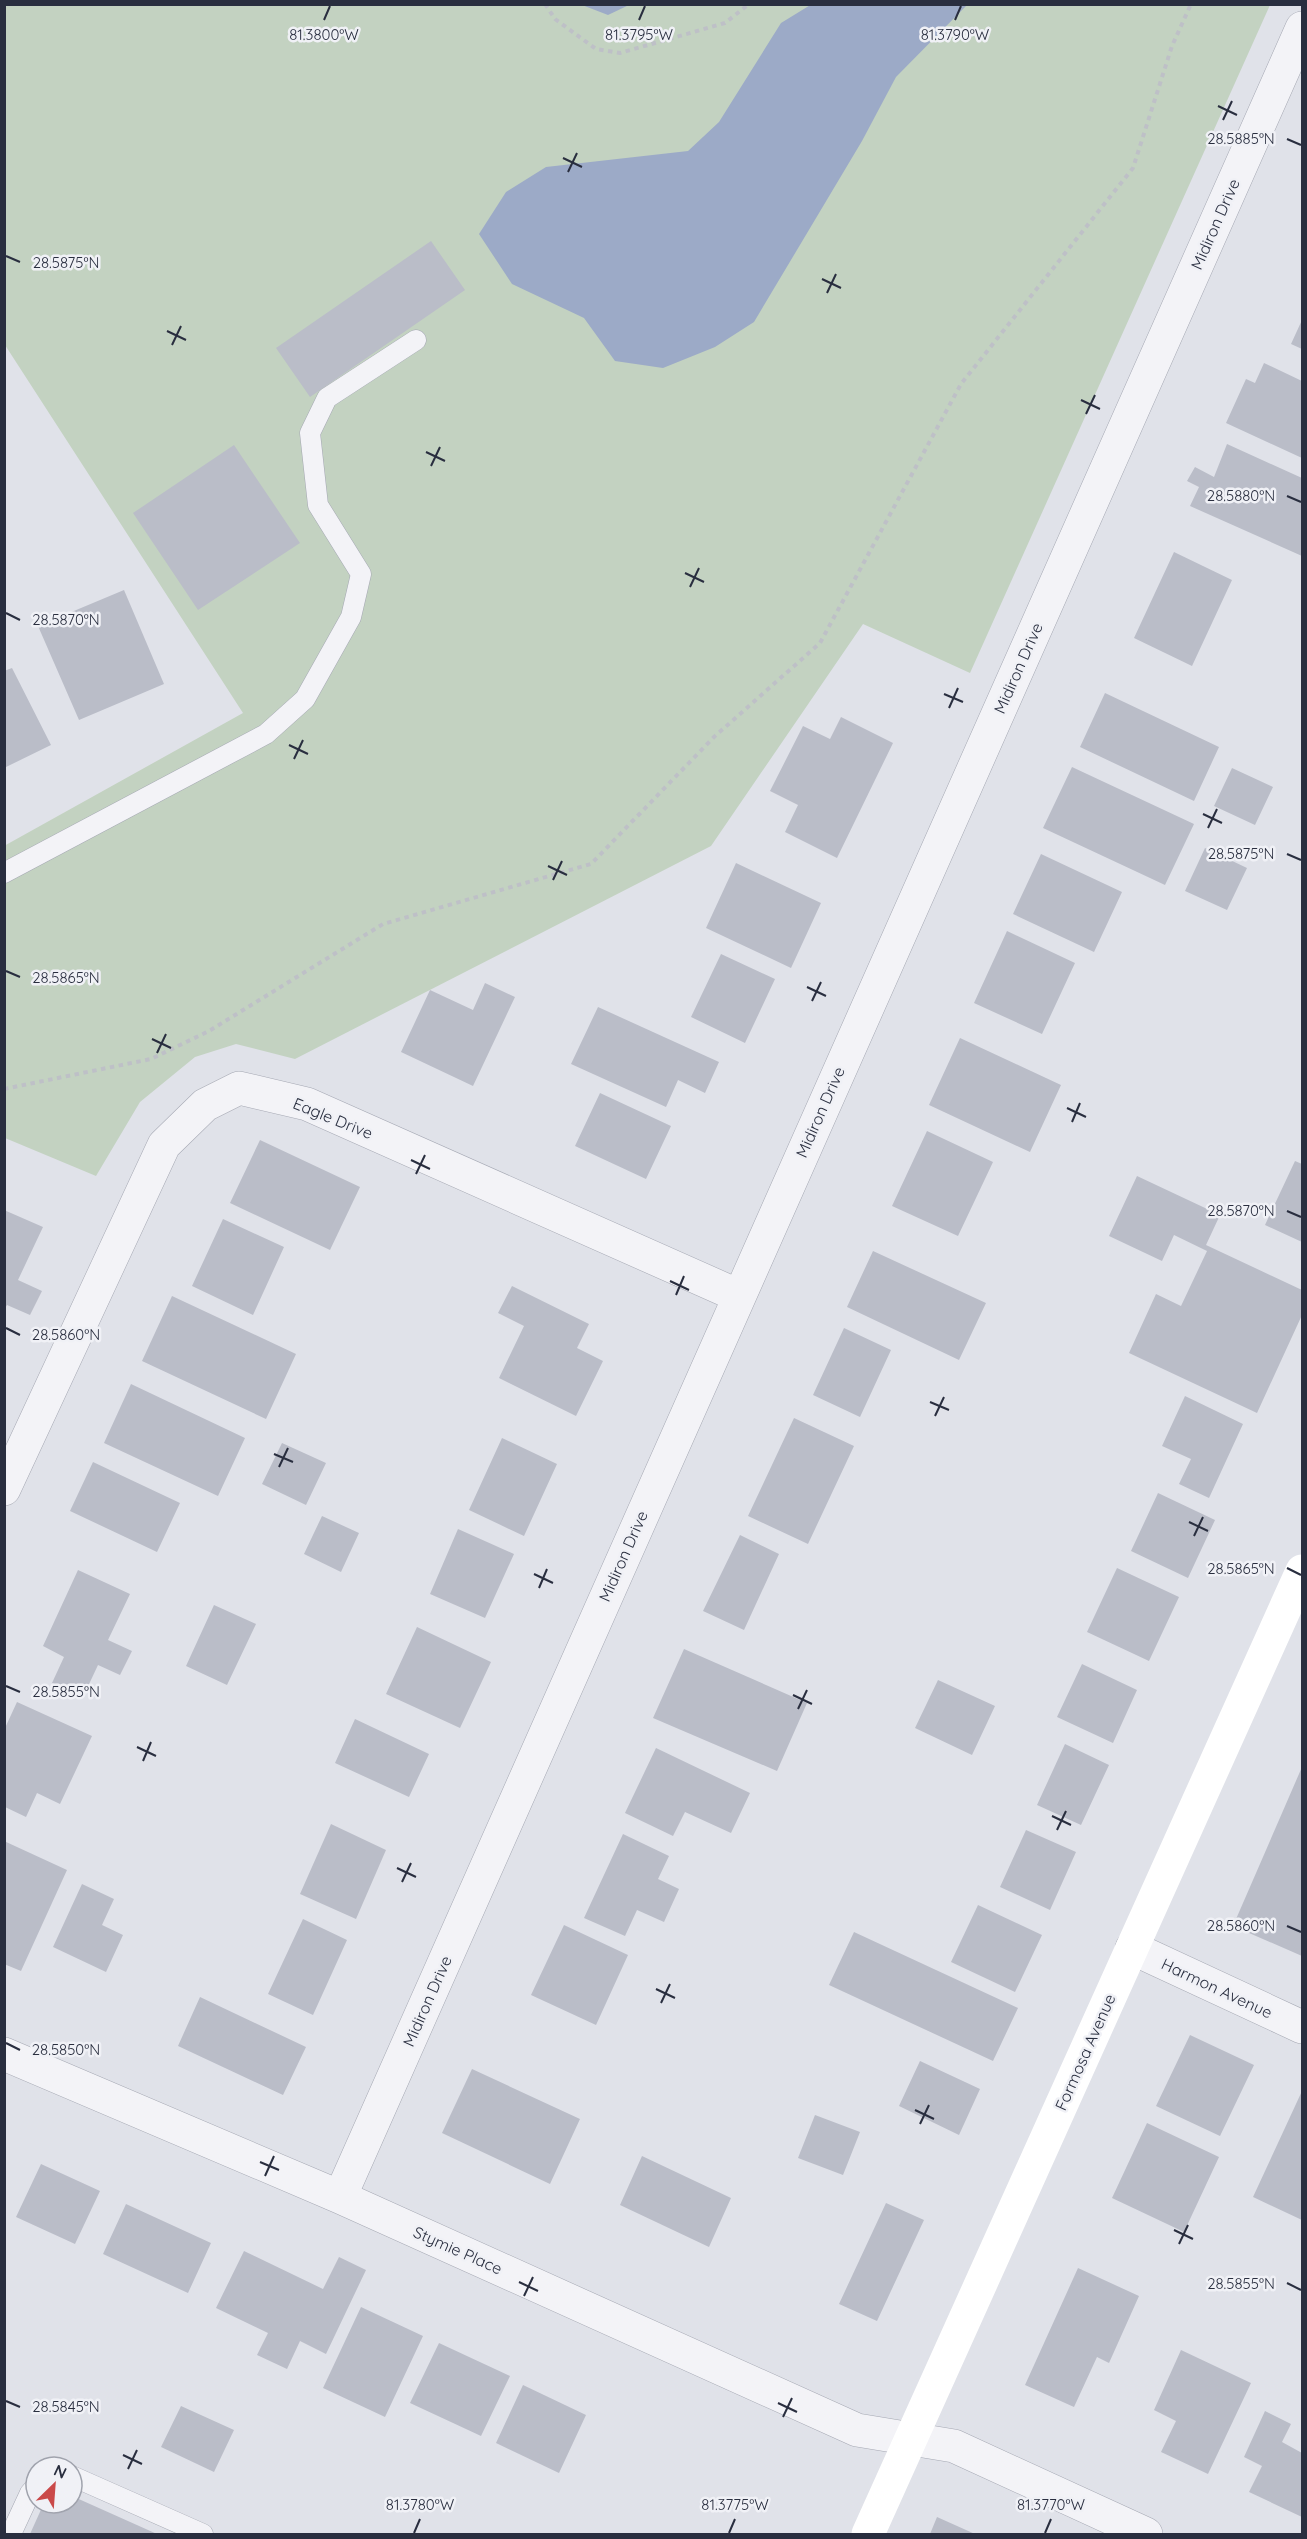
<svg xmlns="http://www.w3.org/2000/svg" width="1307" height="2539" font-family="Quicksand,sans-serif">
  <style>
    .green { fill: #c3d2c1 }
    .water { fill: #9caac7 }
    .building { fill: #babdc8 }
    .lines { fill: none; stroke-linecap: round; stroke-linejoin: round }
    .lane-casing { stroke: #a5a8b3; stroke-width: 21 }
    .street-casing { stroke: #a5a8b3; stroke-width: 34 }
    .path { stroke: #bec0c7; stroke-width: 4; stroke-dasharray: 4.5 4.5; stroke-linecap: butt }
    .lane { stroke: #f3f3f7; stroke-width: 20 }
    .street { stroke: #f3f3f7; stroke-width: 33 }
    .secondary { stroke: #fff; stroke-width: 33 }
    .ticks { fill: none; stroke: #292e3f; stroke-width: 2 }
    .labels { text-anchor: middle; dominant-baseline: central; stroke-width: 5; stroke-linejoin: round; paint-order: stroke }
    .street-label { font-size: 16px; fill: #292e3f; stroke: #f0f1f6 }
    .ticks-label { font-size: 15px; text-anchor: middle; fill: #292e3f; stroke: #f0f1f6; stroke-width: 5; stroke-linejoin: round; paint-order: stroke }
  </style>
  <rect width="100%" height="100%" fill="#e0e2e9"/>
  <path class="green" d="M5 5H1270L970 673 863 624 711 846 295 1059 236 1044 195 1057 140 1102 96 1176 5 1138 4 846 243 713 5 345Z"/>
  <path class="water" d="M812 4 967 5 896 77 862 141 754 322 715 347 663 368 615 361 584 318 512 284 479 234 506 192 546 167 688 151 719 122 781 23Z
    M582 5H629L608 15Z"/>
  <path class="building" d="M431 241 465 290 310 397 276 348Z
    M1302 320V349L1291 344Z
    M1264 363 1302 381V458L1226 423 1246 379 1255 383Z
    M1227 444 1302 478V556L1190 506 1199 487 1187 481 1195 467 1214 477Z
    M234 445 300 543 198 610 133 513Z
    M1174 552 1232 580 1192 666 1134 638Z
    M124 590 164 684 79 720 38 626Z
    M12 668 51 745 4 768V671Z
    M1105 693 1219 747 1194 801 1080 747Z
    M841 717 893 743 837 858 785 832 798 805 770 791 803 726 830 739Z
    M1072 767 1194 824 1165 885 1043 828Z
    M1232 768 1273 787 1255 825 1214 806Z
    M1205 848 1247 868 1227 910 1185 891Z
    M1041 854 1122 892 1094 952 1013 914Z
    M736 863 821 903 791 968 706 928Z
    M1007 931 1075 963 1042 1034 974 1003Z
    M721 954 775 979 745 1043 691 1017Z
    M485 983 515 997 473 1086 401 1052 430 990 473 1010Z
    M598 1007 719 1062 705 1093 678 1080 666 1107 571 1064Z
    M960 1038 1061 1085 1030 1152 929 1105Z
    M600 1093 671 1126 646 1179 575 1146Z
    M927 1131 993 1162 958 1236 892 1206Z
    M260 1140 360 1187 330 1250 230 1203Z
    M1295 1161 1302 1164V1242L1265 1225Z
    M1137 1176 1220 1215 1206 1245 1302 1290V1315L1257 1413 1129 1353 1156 1294 1181 1306 1207 1251 1174 1235 1162 1261 1109 1236Z
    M4 1210 43 1227 18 1280 42 1291 30 1315 7 1305 4 1310Z
    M223 1219 284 1247 253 1315 192 1286Z
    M873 1251 986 1303 959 1360 847 1307Z
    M512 1286 589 1324 577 1348 603 1361 576 1416 499 1378 524 1326 498 1313Z
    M172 1296 296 1354 266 1419 142 1361Z
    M844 1328 891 1350 860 1417 813 1395Z
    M131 1384 245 1438 218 1496 104 1443Z
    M1185 1396 1243 1424 1209 1498 1179 1484 1191 1459 1162 1446Z
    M794 1418 854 1446 808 1544 748 1516Z
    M502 1438 557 1464 524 1536 469 1510Z
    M282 1443 326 1463 306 1505 262 1484Z
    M93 1462 180 1503 157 1552 70 1511Z
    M1158 1493 1215 1520 1188 1578 1131 1551Z
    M322 1516 359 1533 341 1572 304 1554Z
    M458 1529 514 1554 485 1618 430 1594Z
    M740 1535 779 1554 744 1630 703 1611Z
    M1117 1568 1179 1597 1149 1661 1087 1632Z
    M78 1570 130 1594 108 1640 132 1651 120 1675 98 1665 83 1697 52 1683 64 1657 43 1646Z
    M214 1605 256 1624 227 1685 186 1666Z
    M417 1627 491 1662 460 1728 386 1694Z
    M684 1649 807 1703 777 1771 653 1718Z
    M1082 1664 1137 1690 1113 1743 1057 1717Z
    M938 1680 995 1706 972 1755 915 1728Z
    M17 1702 92 1736 60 1804 37 1793 26 1817 5 1807V1728Z
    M355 1719 429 1754 409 1797 335 1763Z
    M1065 1744 1109 1765 1081 1825 1037 1805Z
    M656 1748 750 1793 731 1833 685 1812 673 1836 625 1813Z
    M1302 1767V1956L1233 1926Z
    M331 1824 386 1850 356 1919 300 1894Z
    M1026 1830 1076 1852 1050 1910 1000 1887Z
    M623 1834 669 1856 658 1879 679 1889 664 1922 637 1910 625 1936 584 1918Z
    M4 1841 67 1870 21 1971 4 1964Z
    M82 1884 114 1899 102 1925 123 1935 106 1972 53 1947Z
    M978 1905 1042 1935 1015 1992 951 1962Z
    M303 1919 347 1940 313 2015 268 1994Z
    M564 1925 628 1955 596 2025 531 1995Z
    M854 1932 1018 2008 993 2061 829 1985Z
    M200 1997 306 2047 283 2095 178 2046Z
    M1190 2035 1254 2065 1220 2136 1156 2106Z
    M920 2061 980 2089 959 2135 899 2106Z
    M472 2069 580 2119 550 2184 442 2133Z
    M1302 2091V2220L1253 2197Z
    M815 2115 860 2132 843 2175 798 2158Z
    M1147 2123 1219 2157 1184 2232 1112 2198Z
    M642 2156 731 2198 709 2247 620 2205Z
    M41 2164 100 2191 75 2244 16 2217Z
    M886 2203 924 2220 877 2321 839 2304Z
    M126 2204 211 2243 188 2293 103 2254Z
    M244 2251 323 2289 339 2257 366 2270 326 2354 300 2341 287 2369 257 2355 268 2333 216 2308Z
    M1078 2268 1139 2296 1109 2363 1097 2357 1074 2407 1025 2385Z
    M361 2307 423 2336 385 2417 323 2388Z
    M439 2343 510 2376 481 2436 410 2403Z
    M1181 2350 1251 2383 1208 2474 1161 2452 1176 2421 1154 2410Z
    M523 2385 586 2415 559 2473 496 2443Z
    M181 2406 234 2430 214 2472 161 2447Z
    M1265 2411 1291 2424 1282 2442 1302 2453V2517L1249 2492 1262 2466 1244 2457Z
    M72 2496 157 2534H30L44 2503H72Z
    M937 2517 975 2534H930Z"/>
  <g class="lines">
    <g class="lane-casing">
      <path id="lane" d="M4 873 266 734 305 699 351 617 361 574 318 505 310 433 327 398 416 340
        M72 2476 203 2534
        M11 2534 30 2493 36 2486"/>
    </g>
    <g class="street-casing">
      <path id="street" d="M4 1489 164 1145 205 1105 239 1088 307 1104 739 1296
        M1132 1948 1302 2027
        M4 2054 340 2197 857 2430 954 2446 1146 2534
        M340 2197 1302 28"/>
    </g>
    <path class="path" d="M545 4 555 19 596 49 620 53 725 23 749 4
      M4 1089 151 1059 209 1031 383 924 591 864 714 737 820 643 961 384 1133 168 1172 46 1191 4"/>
    <use href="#lane" class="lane"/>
    <use href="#street" class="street"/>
    <path class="secondary" d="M868 2534 1302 1571"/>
  </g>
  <path class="ticks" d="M324 20 330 6M639 20 645 6M955 20 961 6M1218 106 1237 115M1223 120 1232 101M1287 139 1301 145M563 158 582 167M568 172 577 153M6 256 20 262M822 279 841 288M827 293 836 274M167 331 186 340M172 345 181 326M1081 400 1100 409M1086 414 1095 395M426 452 445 461M431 466 440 447M1287 496 1301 502M685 573 704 582M690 587 699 568M6 613 20 620M944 694 963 702M949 708 958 688M289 745 308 754M294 759 303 740M1203 814 1222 823M1208 828 1217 809M1287 854 1301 860M548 866 567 875M553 880 562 861M6 971 20 977M807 987 826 996M812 1001 821 982M152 1039 171 1048M157 1053 166 1034M1067 1108 1086 1117M1072 1122 1080 1103M411 1160 430 1169M416 1174 425 1155M1287 1211 1301 1217M670 1281 689 1290M676 1295 684 1276M6 1328 20 1335M930 1402 949 1410M935 1416 944 1397M274 1454 293 1462M279 1467 288 1448M1189 1522 1208 1531M1194 1536 1203 1517M1287 1568 1301 1575M534 1574 553 1583M539 1588 547 1569M6 1686 20 1692M793 1695 812 1704M798 1709 807 1690M137 1747 156 1756M143 1761 151 1742M1052 1816 1071 1825M1057 1830 1066 1811M397 1868 416 1877M402 1882 411 1863M1287 1926 1301 1932M656 1989 675 1998M661 2003 670 1984M6 2043 20 2050M915 2110 934 2119M920 2124 929 2105M260 2162 279 2170M265 2176 274 2156M1174 2230 1193 2239M1179 2244 1188 2225M519 2282 538 2291M1287 2283 1301 2290M524 2296 533 2277M6 2401 20 2407M778 2403 797 2412M783 2417 792 2398M123 2455 142 2464M128 2469 137 2450M414 2533 420 2519M729 2533 735 2519M1045 2533 1051 2519"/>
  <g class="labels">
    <g class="street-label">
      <text transform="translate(1215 224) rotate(-66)">Midiron Drive</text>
      <text transform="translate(1018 668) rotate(-66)">Midiron Drive</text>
      <text transform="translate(820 1112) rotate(-66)">Midiron Drive</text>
      <text transform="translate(333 1118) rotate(22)">Eagle Drive</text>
      <text transform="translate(623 1556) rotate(-66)">Midiron Drive</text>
      <text transform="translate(1217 1988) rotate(25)">Harmon Avenue</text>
      <text transform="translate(427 2001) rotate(-66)">Midiron Drive</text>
      <text transform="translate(1085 2052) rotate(-66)">Formosa Avenue</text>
      <text transform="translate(458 2250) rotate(24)">Stymie Place</text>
    </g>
  </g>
  <g class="ticks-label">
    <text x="324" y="40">81.3800°W</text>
    <text x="639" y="40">81.3795°W</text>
    <text x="955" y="40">81.3790°W</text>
    <text x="1241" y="144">28.5885°N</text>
    <text x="66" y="268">28.5875°N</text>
    <text x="1241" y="501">28.5880°N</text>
    <text x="66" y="625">28.5870°N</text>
    <text x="1241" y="859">28.5875°N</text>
    <text x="66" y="983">28.5865°N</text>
    <text x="1241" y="1216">28.5870°N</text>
    <text x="66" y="1340">28.5860°N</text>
    <text x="1241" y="1574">28.5865°N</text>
    <text x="66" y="1697">28.5855°N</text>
    <text x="1241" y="1931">28.5860°N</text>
    <text x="66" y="2055">28.5850°N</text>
    <text x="1241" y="2289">28.5855°N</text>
    <text x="66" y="2412">28.5845°N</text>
    <text x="420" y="2510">81.3780°W</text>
    <text x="735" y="2510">81.3775°W</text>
    <text x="1051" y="2510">81.3770°W</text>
  </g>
  <rect width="1307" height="2539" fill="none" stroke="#292e3f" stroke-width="12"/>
  <g transform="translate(54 2485) rotate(25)"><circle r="28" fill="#f0f1f6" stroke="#a0a3ad" stroke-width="1.5"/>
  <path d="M0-4.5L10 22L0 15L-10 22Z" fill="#ca4949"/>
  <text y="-9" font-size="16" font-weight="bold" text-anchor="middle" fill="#292e3f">N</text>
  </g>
</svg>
